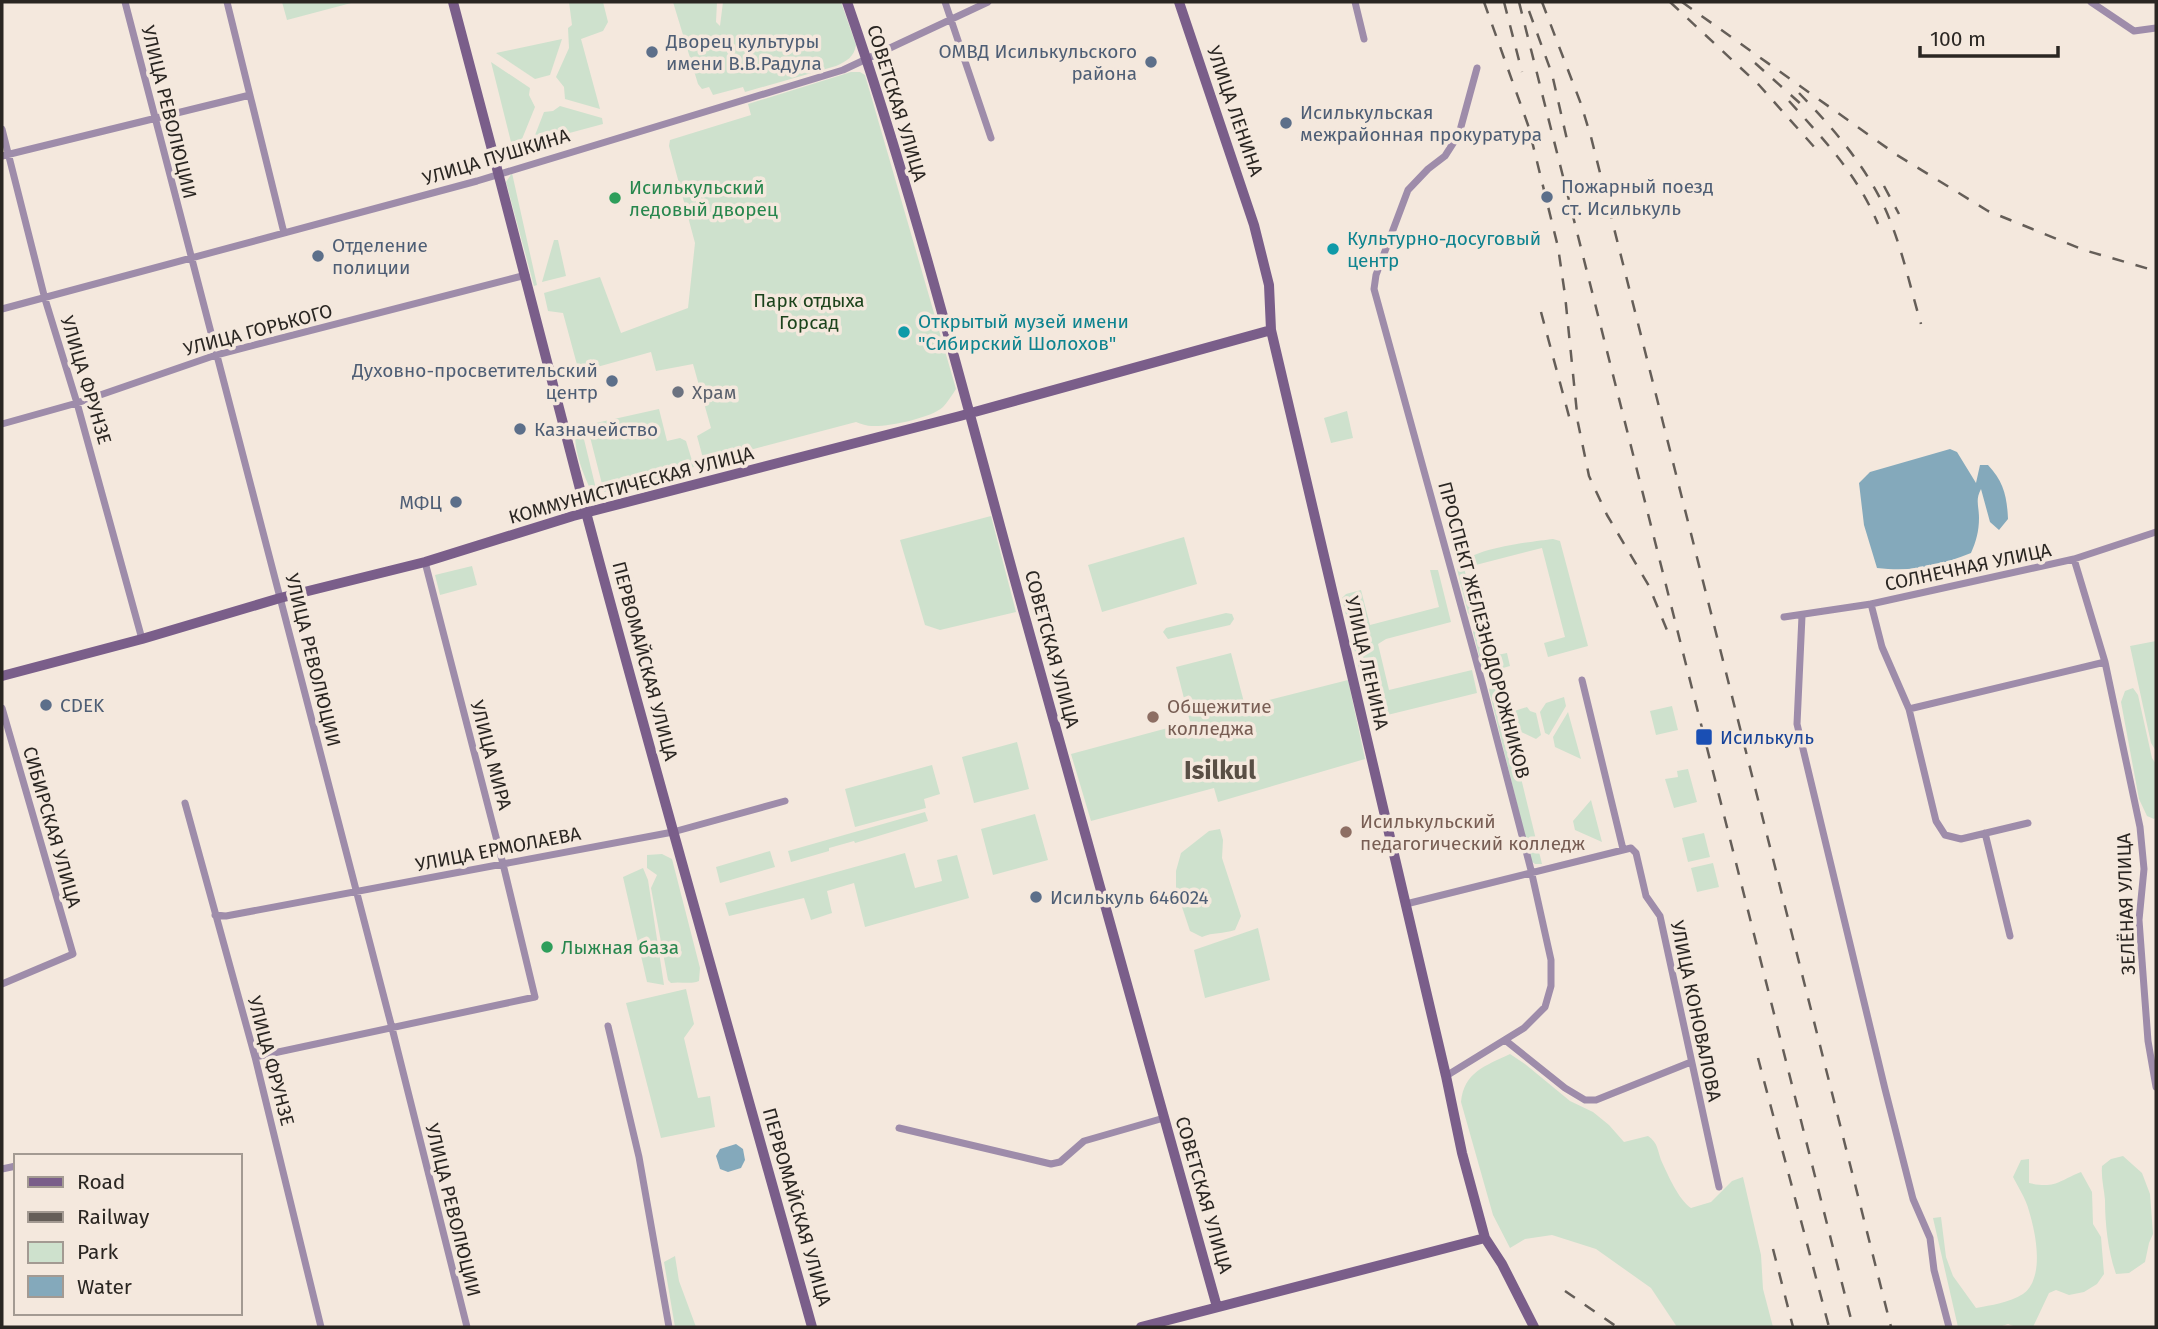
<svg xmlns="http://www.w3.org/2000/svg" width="2158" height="1329" font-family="'Fira Sans',sans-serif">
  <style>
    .green { fill: #cee1cd }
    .water { fill: #84a9bb }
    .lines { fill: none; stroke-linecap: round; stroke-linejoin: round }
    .street { stroke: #9e8caa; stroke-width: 7 }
    .secondary { stroke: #7a5e8a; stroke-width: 10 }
    .rail { stroke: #655e58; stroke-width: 2.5; stroke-dasharray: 12 12; stroke-linecap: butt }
    .service-dot { fill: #5c6f8a; stroke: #f4e8dd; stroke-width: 2.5 }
    .leisure-dot { fill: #2e9e5b; stroke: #f4e8dd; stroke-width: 2.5 }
    .culture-dot { fill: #0f9aa8; stroke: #f4e8dd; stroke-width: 2.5 }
    .worship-dot { fill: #6b7280; stroke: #f4e8dd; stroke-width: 2.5 }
    .education-dot { fill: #8d6e63; stroke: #f4e8dd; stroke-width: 2.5 }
    .transit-dot { fill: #1a4fb4; stroke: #f4e8dd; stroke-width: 2.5 }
    .labels { text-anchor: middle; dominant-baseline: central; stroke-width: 7; stroke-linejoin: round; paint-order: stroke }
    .service-label { font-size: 19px; fill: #4e5e75; stroke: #f4e8dd; text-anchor: start }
    .street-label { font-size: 19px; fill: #2a2622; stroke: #f4e8dd }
    .leisure-label { font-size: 19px; fill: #27864d; stroke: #f4e8dd; text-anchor: start }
    .culture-label { font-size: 19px; fill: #0d838f; stroke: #f4e8dd; text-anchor: start }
    .park-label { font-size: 19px; fill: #1c431c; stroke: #f4e8dd }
    .worship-label { font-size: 19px; fill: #5b616d; stroke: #f4e8dd; text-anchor: start }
    .education-label { font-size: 19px; fill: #785e54; stroke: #f4e8dd; text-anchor: start }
    .transit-label { font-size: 19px; fill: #164399; stroke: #f4e8dd; text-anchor: start }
    .district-label { font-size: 26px; font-weight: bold; fill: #594f45; stroke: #f4e8dd }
  </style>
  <rect width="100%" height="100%" fill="#f4e8dd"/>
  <path class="green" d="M282 2H355L287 20Z
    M569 2H603L608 22 603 31 581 39 600 109 565 99 564 87 556 77 569 48 568 28 572 25Z
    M673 2H717L716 22 720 26 723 2H841L856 45C854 57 847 61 836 66L745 92 743 87 713 95 709 87 702 89 698 84Z
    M562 39 550 75 535 79 496 53Z
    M491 62 530 88 529 95 535 107 520 144 512 146Z
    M851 72H860L865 75 956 389C953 394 946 404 943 407 931 418 888 427 872 426 867 426 861 424 856 422L704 462 697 436 711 428 693 364 656 371 651 352 579 372 563 313 548 311 544 293 600 277 621 333 688 308 695 243 669 146 670 140 751 115 748 104Z
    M560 106 602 118 603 124 532 143 544 112 553 111Z
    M512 173 537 285 534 286 506 182Z
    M554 240H558L566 276 542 282Z
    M659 409 667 441 680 438 686 441 694 467 604 492 587 425Z
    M1347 411 1353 438 1331 443 1324 418Z
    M581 427 598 497H595C586 483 570 443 577 429Z
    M991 516 1016 612 940 630 925 625 900 540Z
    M1184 537 1197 584 1102 612 1088 565Z
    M1553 539 1560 541 1588 646 1548 657 1544 643 1565 637 1542 548 1464 568 1476 616 1472 617 1468 613 1457 569C1466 548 1531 542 1553 539Z
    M472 566 477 585 440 595 435 575Z
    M1430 570H1438L1451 622 1386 639 1378 644 1389 690 1472 670 1477 693 1371 719 1342 598 1346 594 1361 590 1370 625 1439 607Z
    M1226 613 1232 614 1234 619 1230 625 1168 639 1163 632 1166 628Z
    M1479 626 1487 657 1507 653 1510 666 1489 672 1482 667 1473 632 1475 628Z
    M2156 641V751L2151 743 2130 646Z
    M1231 653 1245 706 1348 680 1365 759 1218 802 1214 788 1091 821 1071 754 1190 722 1176 667Z
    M1497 680 1542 864H1535L1531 861 1489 690 1493 681Z
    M2133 688 2138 695 2152 758 2156 764V817L2154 819 2147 816 2139 799 2121 702 2125 691Z
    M1564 697 1566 706 1549 735 1545 733 1540 712 1546 703Z
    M1672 706 1678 730 1656 735 1650 711Z
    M1527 707 1530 711 1536 713 1541 735 1536 739 1515 729 1511 712Z
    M1568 712 1581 759 1555 747 1553 737Z
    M1017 742 1029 789 974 803 962 757Z
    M932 765 940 794 924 799 926 808 855 827 845 789Z
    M1688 769 1697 802 1674 808 1665 779 1678 777 1677 771Z
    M1591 800 1602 842 1575 830 1573 821Z
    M925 812 928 821 855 843 854 841 829 848V851L791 862 788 851Z
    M1035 814 1048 860 993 875 981 829Z
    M1220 829 1223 840 1222 858 1241 916 1235 930C1223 934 1213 932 1202 937L1190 931 1176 889V871L1181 853 1209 831Z
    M1704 833 1710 857 1688 862 1682 838Z
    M770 851 775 867 720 883 716 867Z
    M905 853 915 888 942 881 937 860 957 855 969 898 865 927 854 883 827 891 832 913 811 920 804 898 729 916 725 903Z
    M662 854 672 859 700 968 699 981C689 985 681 981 671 983L668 980 651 888 657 875 647 868V855Z
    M1713 863 1719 887 1697 892 1691 868Z
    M643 868 648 880 664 985 647 982 623 877Z
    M1258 928 1270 980 1205 998 1194 950Z
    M686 989 694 1024 684 1038 698 1098 710 1096 715 1127 661 1138 626 1003Z
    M1510 1054 1525 1064 1570 1101 1593 1112 1609 1125 1624 1142 1648 1136C1658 1143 1657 1149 1661 1160 1668 1175 1678 1199 1691 1208L1711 1202 1732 1181 1743 1177 1761 1255 1763 1289 1773 1327H1677L1651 1288 1596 1249 1552 1235 1525 1239 1510 1248 1493 1215 1461 1102C1464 1072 1485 1066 1510 1054Z
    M2123 1156 2142 1173 2150 1194 2153 1234 2149 1243 2145 1262 2129 1273 2116 1274C2108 1251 2105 1224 2105 1200 2104 1188 2101 1178 2102 1166L2111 1159Z
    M2029 1159V1183C2056 1189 2058 1181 2081 1172L2092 1192 2093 1224 2101 1237 2104 1274 2097 1284 2084 1292 2069 1295 2056 1290 2049 1293 2033 1327H2016L2008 1324 1999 1327H1958L1933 1218 1941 1217 1946 1257 1953 1276 1976 1308C1991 1305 2009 1303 2023 1294 2045 1278 2036 1234 2029 1211 2026 1199 2018 1187 2013 1177L2021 1160Z
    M675 1256 679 1281 696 1327H675L664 1262Z"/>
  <path class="water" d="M1950 449 1957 452 1976 483 1980 465H1988C2004 482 2007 497 2008 519L1999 530 1990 522 1981 489C1975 500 1979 506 1979 518 1979 531 1976 542 1971 553 1937 566 1914 572 1877 568L1864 525 1859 483 1870 472Z
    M736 1144 743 1149 745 1160 741 1168 728 1172 720 1169 716 1156 720 1149Z"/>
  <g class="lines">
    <path class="street" d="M125 2 392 1028 467 1327
      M227 2 284 233
      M945 2 991 138
      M1355 2 1364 39
      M2091 2 2134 31 2156 28
      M2 129 45 299 77 403 142 639
      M2 156 250 95
      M2 309 477 181 843 70 988 2
      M2 424 77 403 216 355 526 275
      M2074 559 2105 662 2140 827 2144 869 2139 920 2148 1041 2156 1087
      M1871 604 1882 647 1909 709 1936 821 1945 835 1961 839 2028 823
      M1802 616 1797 724 1885 1089 1913 1199 1930 1238 1934 1270 1949 1327
      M1784 617 1871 604 2074 559 2156 532
      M1582 680 1623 849
      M2 708 73 954 2 984
      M1909 709 2105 662
      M185 803 255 1057 321 1327
      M1985 833 2010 936
      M1406 904 1631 848 1636 853 1646 896 1660 916 1719 1187
      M215 915 226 916 673 832 785 801
      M608 1026 639 1157 669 1327
      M1505 1040 1565 1088 1585 1100H1596L1691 1062
      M255 1057 535 997 503 864 425 562
      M1446 1076 1524 1028 1545 1007 1551 986V960L1531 870 1482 682 1374 289 1376 275 1408 190 1428 169 1445 156 1459 134 1477 68
      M899 1128 1051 1164 1060 1162 1084 1141 1164 1118
      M2 1169 16 1166"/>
    <path class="secondary" d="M453 2C499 173 542 345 587 516 659 787 737 1057 812 1327
      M847 2C917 204 968 412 1025 617 1088 847 1153 1077 1217 1307
      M1179 2 1254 225 1269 285 1271 330 1446 1076 1462 1153 1485 1238 1502 1264 1534 1327
      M2 676 142 639 280 598 425 562 573 516 960 416 1271 330
      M1141 1327 1485 1238"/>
    <path class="rail" d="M1484 2 1528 125 1558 247 1565 295 1578 423 1589 476 1607 515 1649 586 1671 640
      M1504 2 1522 72
      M1519 2 1853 1327
      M1542 2 1581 104 1591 137 1891 1327
      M1670 2 1759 85 1816 149
      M1682 2 1897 155 1988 211 2084 250 2156 271
      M1529 11 1552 74 1568 144
      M1755 63 1802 105
      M1799 93C1830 125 1860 159 1881 200 1900 238 1909 283 1921 324
      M1789 101C1825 141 1857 174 1878 224
      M1884 186 1899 214
      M1541 312 1570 420
      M1758 1058 1829 1327
      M1773 1249 1793 1327
      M1565 1291 1617 1327"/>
  </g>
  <g class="service-dot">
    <circle cx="652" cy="52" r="7"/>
    <circle cx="1151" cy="62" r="7"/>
    <circle cx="1286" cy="123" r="7"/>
    <circle cx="1547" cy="197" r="7"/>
    <circle cx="318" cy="256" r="7"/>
    <circle cx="612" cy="381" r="7"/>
    <circle cx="520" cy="429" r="7"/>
    <circle cx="456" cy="502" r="7"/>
    <circle cx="46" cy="705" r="7"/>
    <circle cx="1036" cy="897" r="7"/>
  </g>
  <g class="leisure-dot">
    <circle cx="615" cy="198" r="7"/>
    <circle cx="547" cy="947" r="7"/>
  </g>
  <g class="culture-dot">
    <circle cx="1333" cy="249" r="7"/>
    <circle cx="904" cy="332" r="7"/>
  </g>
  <circle class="worship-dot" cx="678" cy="392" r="7"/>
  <g class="education-dot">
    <circle cx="1153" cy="717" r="7"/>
    <circle cx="1346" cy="832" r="7"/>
  </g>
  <rect class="transit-dot" x="1695" y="728" width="18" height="18" rx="3.5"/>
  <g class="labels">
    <g class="service-label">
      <text x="666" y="41">Дворец культуры<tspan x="666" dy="22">имени В.В.Радула</tspan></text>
      <text x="1137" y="51" text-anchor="end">ОМВД Исилькульского<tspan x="1137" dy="22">района</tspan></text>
      <text x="1300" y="112">Исилькульская<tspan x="1300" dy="22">межрайонная прокуратура</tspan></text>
      <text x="1561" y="186">Пожарный поезд<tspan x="1561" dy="22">ст. Исилькуль</tspan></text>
      <text x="332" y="245">Отделение<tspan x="332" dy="22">полиции</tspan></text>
      <text x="598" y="370" text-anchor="end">Духовно-просветительский<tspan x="598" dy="22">центр</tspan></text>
      <text x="534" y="429">Казначейство</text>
      <text x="442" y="502" text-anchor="end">МФЦ</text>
      <text x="60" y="705">CDEK</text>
      <text x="1050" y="897">Исилькуль 646024</text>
    </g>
    <g class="street-label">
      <text transform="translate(897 103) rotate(73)">СОВЕТСКАЯ УЛИЦА</text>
      <text transform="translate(1235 111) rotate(71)">УЛИЦА ЛЕНИНА</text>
      <text transform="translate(169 112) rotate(76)">УЛИЦА РЕВОЛЮЦИИ</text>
      <text transform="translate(496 157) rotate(-17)">УЛИЦА ПУШКИНА</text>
      <text transform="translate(258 330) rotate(-15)">УЛИЦА ГОРЬКОГО</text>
      <text transform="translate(86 380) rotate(73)">УЛИЦА ФРУНЗЕ</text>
      <text transform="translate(631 485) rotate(-15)">КОММУНИСТИЧЕСКАЯ УЛИЦА</text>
      <text transform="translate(1968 567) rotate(-12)">СОЛНЕЧНАЯ УЛИЦА</text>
      <text transform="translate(1484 630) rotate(75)">ПРОСПЕКТ ЖЕЛЕЗНОДОРОЖНИКОВ</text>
      <text transform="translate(1052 649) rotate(75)">СОВЕТСКАЯ УЛИЦА</text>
      <text transform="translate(313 660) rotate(76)">УЛИЦА РЕВОЛЮЦИИ</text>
      <text transform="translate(645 661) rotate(75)">ПЕРВОМАЙСКАЯ УЛИЦА</text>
      <text transform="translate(1367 663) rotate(77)">УЛИЦА ЛЕНИНА</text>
      <text transform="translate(491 755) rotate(75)">УЛИЦА МИРА</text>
      <text transform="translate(52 827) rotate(74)">СИБИРСКАЯ УЛИЦА</text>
      <text transform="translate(498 849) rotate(-11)">УЛИЦА ЕРМОЛАЕВА</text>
      <text transform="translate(2126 904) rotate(-92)">ЗЕЛЁНАЯ УЛИЦА</text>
      <text transform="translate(1696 1011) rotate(78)">УЛИЦА КОНОВАЛОВА</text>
      <text transform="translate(271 1061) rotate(75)">УЛИЦА ФРУНЗЕ</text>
      <text transform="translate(1204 1195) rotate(74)">СОВЕТСКАЯ УЛИЦА</text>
      <text transform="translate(797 1207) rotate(74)">ПЕРВОМАЙСКАЯ УЛИЦА</text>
      <text transform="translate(453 1210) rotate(76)">УЛИЦА РЕВОЛЮЦИИ</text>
    </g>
    <g class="leisure-label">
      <text x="629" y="187">Исилькульский<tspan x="629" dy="22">ледовый дворец</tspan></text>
      <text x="561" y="947">Лыжная база</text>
    </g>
    <g class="culture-label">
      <text x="1347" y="238">Культурно-досуговый<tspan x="1347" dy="22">центр</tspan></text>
      <text x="918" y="321">Открытый музей имени<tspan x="918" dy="22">"Сибирский Шолохов"</tspan></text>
    </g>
    <g class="park-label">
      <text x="809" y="300">Парк отдыха<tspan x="809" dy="22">Горсад</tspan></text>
    </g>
    <g class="worship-label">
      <text x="692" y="392">Храм</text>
    </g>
    <g class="education-label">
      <text x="1167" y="706">Общежитие<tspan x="1167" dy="22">колледжа</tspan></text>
      <text x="1360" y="821">Исилькульский<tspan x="1360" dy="22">педагогический колледж</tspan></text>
    </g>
    <g class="transit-label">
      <text x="1720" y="737">Исилькуль</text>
    </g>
    <g class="district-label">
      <text x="1220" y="770">Isilkul</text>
    </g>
  </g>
  <rect width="2158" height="1329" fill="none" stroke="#2a2622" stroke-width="7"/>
  <rect x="14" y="1154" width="228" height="161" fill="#f4e8dd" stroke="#a39a92" stroke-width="2"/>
  <rect x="28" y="1177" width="35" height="10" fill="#7a5e8a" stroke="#a39a92" stroke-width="2"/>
  <text x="77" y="1189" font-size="21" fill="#2a2622">Road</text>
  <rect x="28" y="1212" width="35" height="10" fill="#655e58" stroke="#a39a92" stroke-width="2"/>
  <text x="77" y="1224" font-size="21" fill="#2a2622">Railway</text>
  <rect x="28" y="1242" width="35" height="21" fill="#cee1cd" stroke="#a39a92" stroke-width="2"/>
  <text x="77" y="1259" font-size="21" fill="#2a2622">Park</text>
  <rect x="28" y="1276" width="35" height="21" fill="#84a9bb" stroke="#a39a92" stroke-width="2"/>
  <text x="77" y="1294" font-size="21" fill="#2a2622">Water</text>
  <path d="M1920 46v10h138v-10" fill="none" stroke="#2a2622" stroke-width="3.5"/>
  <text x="1930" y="46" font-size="21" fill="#2a2622" stroke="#f4e8dd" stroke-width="5" paint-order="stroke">100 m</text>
</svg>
